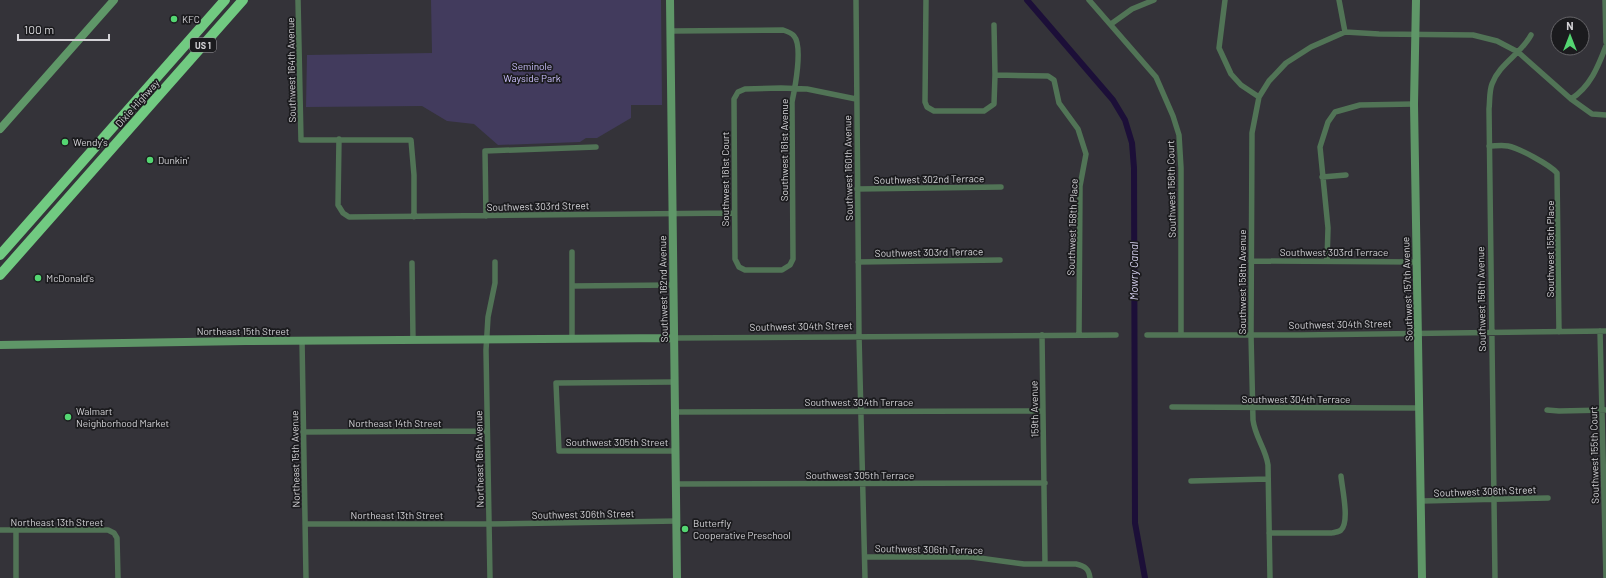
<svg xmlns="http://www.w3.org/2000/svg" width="1606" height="578" font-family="Barlow,sans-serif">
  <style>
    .green { fill: #423b5d }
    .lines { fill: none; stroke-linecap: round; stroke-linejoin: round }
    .canal { stroke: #1c0f38; stroke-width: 6 }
    .street { stroke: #517456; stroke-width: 5.5 }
    .secondary { stroke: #5f9768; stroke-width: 8 }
    .highway { stroke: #71ca81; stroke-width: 10 }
    .poi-dot { fill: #54d672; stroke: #1b1b1e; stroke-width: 1.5 }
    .labels { text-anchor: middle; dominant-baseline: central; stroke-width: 3.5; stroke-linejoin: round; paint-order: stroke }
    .shield { fill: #1b1b1e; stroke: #9c9b9f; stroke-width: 1 }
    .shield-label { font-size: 9px; font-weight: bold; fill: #d3d2d6 }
    .poi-label { font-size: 10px; fill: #d3d2d6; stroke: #1b1b1e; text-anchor: start }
    .park-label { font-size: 10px; fill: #cbc0fc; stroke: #1b1b1e }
    .street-label { font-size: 10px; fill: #d3d2d6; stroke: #1b1b1e }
    .water-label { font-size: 11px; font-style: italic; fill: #d9d4f3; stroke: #1b1b1e }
  </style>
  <rect width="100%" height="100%" fill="#343339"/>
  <path class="green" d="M431 0H661L662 105H631V118L597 138H586L580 142 498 145 474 124 447 121 422 106 306 107 307 55 432 53Z"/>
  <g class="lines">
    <path class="canal" d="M1027 0 1113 100 1125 120 1132 143 1134 168 1135 523 1145 578"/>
    <path class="street" d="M298 0 301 140H411L414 175V217
      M856 0 859 336 865 578
      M926 0 925 102 927 107 934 111H984L994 104 995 75 994 25
      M1089 0 1156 77 1173 116 1179 135 1181 168V335
      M1225 0 1219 48 1231 74 1241 85 1259 97
      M1339 0 1345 32
      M1605 0 1606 42
      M1111 24 1132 9 1154 0
      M671 31 783 30C786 31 792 33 794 36 803 46 795 88 792 102L793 259 790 265 782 270H745L739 267 735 259 734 99 738 92 745 89 781 88 807 89 856 99
      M995 75 1048 76 1054 80 1059 103 1078 129 1086 154 1080 186 1079 335
      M1571 99C1590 87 1598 67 1606 46
      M339 139 338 205 343 213 349 217 734 213
      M1489 146C1495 146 1502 145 1508 146 1519 148 1550 165 1557 173L1559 332
      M1322 177 1346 175
      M857 189 1001 187
      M486 216 485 151 596 147
      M1251 261 1416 262
      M1327 261 1328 228 1320 147 1328 122 1335 112 1360 105 1414 104
      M858 262 1000 260
      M412 263 413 340
      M572 286 673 285
      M1600 331 1606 578
      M1042 335 1045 564
      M1147 335H1301L1606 331
      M674 338 1116 335
      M572 339V252
      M302 340 306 578
      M674 382 556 383 559 451H676
      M1172 407 1420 408
      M1547 410 1559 411 1606 410
      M675 412 1043 411
      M303 432 487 431
      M1191 481 1268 479
      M676 484 1045 483
      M1422 501 1548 498
      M305 524H489L677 521
      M0 530H108L114 533 117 538 118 578
      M1269 533H1332C1335 532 1339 532 1341 530 1350 522 1342 488 1341 476
      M865 557H972L1024 564H1076C1085 566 1089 569 1090 578
      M16 578V531
      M490 578 486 350 488 317 495 283V262
      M1270 578 1268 465C1266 449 1255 437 1253 420L1251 335 1252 133 1259 97 1269 81 1286 63 1311 47 1345 32 1379 34 1473 35 1497 41 1518 52 1571 99 1592 114 1606 115
      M1495 578 1489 109C1490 101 1489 92 1492 84 1499 64 1521 54 1531 35"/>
    <path class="secondary" d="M670 0 677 578
      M1416 0 1414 104 1422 578
      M0 129 114 0
      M0 345 246 341 674 338"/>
    <path class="highway" d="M0 255 225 0
      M0 275 243 0"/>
  </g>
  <g class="poi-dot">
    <circle cx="174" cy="19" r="4"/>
    <circle cx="65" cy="142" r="4"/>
    <circle cx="150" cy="160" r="4"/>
    <circle cx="38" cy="278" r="4"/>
    <circle cx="68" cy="417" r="4"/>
    <circle cx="685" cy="529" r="4"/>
  </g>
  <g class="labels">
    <rect class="shield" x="190" y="38" width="26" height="14" rx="3"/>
    <g class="shield-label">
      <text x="203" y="45">US 1</text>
    </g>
    <g class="poi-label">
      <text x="182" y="19">KFC</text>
      <text x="73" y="142">Wendy's</text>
      <text x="158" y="160">Dunkin'</text>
      <text x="46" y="278">McDonald's</text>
      <text x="76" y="411">Walmart<tspan x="76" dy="12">Neighborhood Market</tspan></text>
      <text x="693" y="523">Butterfly<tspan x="693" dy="12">Cooperative Preschool</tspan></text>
    </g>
    <g class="park-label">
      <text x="532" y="66">Seminole<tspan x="532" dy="12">Wayside Park</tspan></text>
    </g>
    <g class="street-label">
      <text transform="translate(291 70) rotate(-91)">Southwest 164th Avenue</text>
      <text transform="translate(137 103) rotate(-48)">Dixie Highway</text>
      <text transform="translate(784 150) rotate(-90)">Southwest 161st Avenue</text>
      <text transform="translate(848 168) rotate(-91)">Southwest 160th Avenue</text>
      <text transform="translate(725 179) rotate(-90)">Southwest 161st Court</text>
      <text transform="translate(929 179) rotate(-1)">Southwest 302nd Terrace</text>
      <text transform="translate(1171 189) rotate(-91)">Southwest 158th Court</text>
      <text transform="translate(538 206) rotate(-1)">Southwest 303rd Street</text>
      <text transform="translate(1072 227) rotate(-88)">Southwest 158th Place</text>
      <text transform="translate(1550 249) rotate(-90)">Southwest 155th Place</text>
      <text transform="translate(929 252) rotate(-1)">Southwest 303rd Terrace</text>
      <text x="1334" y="252">Southwest 303rd Terrace</text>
      <text transform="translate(1242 282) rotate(-90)">Southwest 158th Avenue</text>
      <text transform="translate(663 289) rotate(-91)">Southwest 162nd Avenue</text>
      <text transform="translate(1407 289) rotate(-92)">Southwest 157th Avenue</text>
      <text transform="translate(1481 299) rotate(-91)">Southwest 156th Avenue</text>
      <text transform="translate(1340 324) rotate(-1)">Southwest 304th Street</text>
      <text transform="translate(801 326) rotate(-1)">Southwest 304th Street</text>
      <text x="243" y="331">Northeast 15th Street</text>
      <text x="1296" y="399">Southwest 304th Terrace</text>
      <text x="859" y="402">Southwest 304th Terrace</text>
      <text transform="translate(1034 409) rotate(-91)">159th Avenue</text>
      <text x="395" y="423">Northeast 14th Street</text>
      <text x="617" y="442">Southwest 305th Street</text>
      <text transform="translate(1594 455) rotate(-91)">Southwest 155th Court</text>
      <text transform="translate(295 459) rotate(-91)">Northeast 15th Avenue</text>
      <text transform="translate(479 459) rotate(-91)">Northeast 16th Avenue</text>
      <text x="860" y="475">Southwest 305th Terrace</text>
      <text transform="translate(1485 491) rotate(-2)">Southwest 306th Street</text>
      <text transform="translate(583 514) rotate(-1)">Southwest 306th Street</text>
      <text x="397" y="515">Northeast 13th Street</text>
      <text x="57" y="522">Northeast 13th Street</text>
      <text transform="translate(929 549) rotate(1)">Southwest 306th Terrace</text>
    </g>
    <g class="water-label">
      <text transform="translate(1133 271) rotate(-90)">Mowry Canal</text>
    </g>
  </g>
  <g transform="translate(1570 36)"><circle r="19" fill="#1b1b1e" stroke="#656468"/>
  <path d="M0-3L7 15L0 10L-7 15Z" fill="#54d672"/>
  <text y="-6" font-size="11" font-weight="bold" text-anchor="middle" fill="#d3d2d6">N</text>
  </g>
  <path d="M18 34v6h91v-6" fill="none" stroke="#d3d2d6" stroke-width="2"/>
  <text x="24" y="34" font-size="12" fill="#d3d2d6" stroke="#1b1b1e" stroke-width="3" paint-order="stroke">100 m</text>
</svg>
